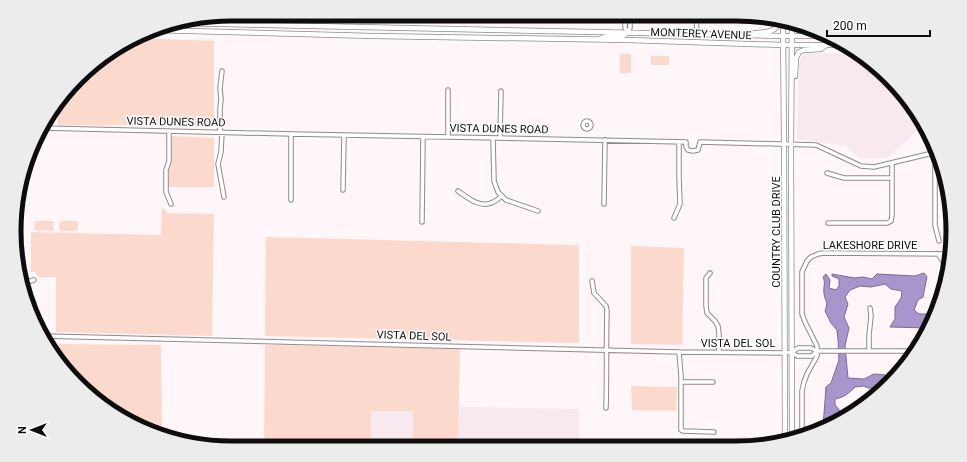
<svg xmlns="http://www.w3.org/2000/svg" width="967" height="462" font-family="Roboto,sans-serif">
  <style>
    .built { fill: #f8e8ef }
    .green { fill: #fcd9cd }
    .water { fill: #a795cc; stroke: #796c93 }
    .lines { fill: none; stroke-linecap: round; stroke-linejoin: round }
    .minor-casing { stroke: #90898c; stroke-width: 5.5 }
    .major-casing { stroke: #90898c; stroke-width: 6 }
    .minor { stroke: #fff; stroke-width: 3.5 }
    .major { stroke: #fff; stroke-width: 4.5 }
    .labels { text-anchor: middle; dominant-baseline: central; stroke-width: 3; stroke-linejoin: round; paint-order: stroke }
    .street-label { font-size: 11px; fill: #0e0c0d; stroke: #fff }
    .rim { fill: none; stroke: #0e0c0d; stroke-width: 5 }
  </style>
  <rect width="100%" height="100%" fill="#fef6f9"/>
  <path class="built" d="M809 53 855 54 890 78 922 126 888 158H859L846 146 797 139 799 62 803 55Z
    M459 407 579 409V447H458Z
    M371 411H413V447L371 448Z
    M778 436V442L765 446H736V437Z"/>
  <path class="green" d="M138 38 214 41V126L58 125V103L99 59Z
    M620 54H631V73H620Z
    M651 56H669V65H651Z
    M172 136 214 138V187H168L169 167 172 159Z
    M162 207 168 213 214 214 212 336 56 332V277H39L35 272H31V232L161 235Z
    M35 221H54L53 231 34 230Z
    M62 221H77L78 223V229L76 231H61L59 229V223Z
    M266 237 579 245V343L265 336Z
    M631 246 684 248 682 345 631 344Z
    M56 344 161 345 162 434 148 431 78 385 56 354Z
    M265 345 460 349 458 447H413V411H371V448H231L217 445 264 446Z
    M631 386 677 387 676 411 632 410Z"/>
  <path class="water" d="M924 273 927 277 923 297 918 300 914 310 919 314H927L932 322 928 328 890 327 895 319V307L901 298 902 291 891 289 885 284 871 287 860 286 850 290 845 297 848 304 844 317 849 328 845 346 848 378 864 379 874 374 895 376 897 374 882 389 881 388H868L864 386 855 387C849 393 845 397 835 399V405L843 414V418L825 428 823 427 826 387 831 383 839 360 838 340 837 330 831 323 825 311C829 300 825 303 824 293 823 287 826 283 823 277L826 274 830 280 829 288 836 290 839 286V279L832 276V274L854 278 863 277 872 279 877 274 915 276Z"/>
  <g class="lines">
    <g class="minor-casing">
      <path id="minor" d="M256 14V16
        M625 14V28L628 32
        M696 14 697 34
        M260 16V14
        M628 32 630 28V14
        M448 90V137
        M583 125a4 4 0 1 1 8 0a4 4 0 1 1-8 0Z
        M43 128 292 134 448 137 686 142V147L688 150 693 151 698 150 700 142 816 145 861 166 874 167 937 152
        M169 131V161L166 170V192L171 204
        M220 132V109L221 99 220 88 222 71
        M222 132 221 152 218 164 224 197
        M291 134V200
        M493 138 494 181 498 192 506 200 538 211
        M500 138 501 91
        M938 153 935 166V225L939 241
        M827 173 844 178H892
        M343 190 344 135
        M458 191C467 197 479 208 491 203 495 202 499 198 502 196
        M604 204 605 140
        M674 218 680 204 679 176V142
        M422 222 423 137
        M828 223H887L891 221 892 215V163
        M938 254 946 266
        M710 273 706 278V306L707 313 715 321 718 326 719 334V352
        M592 281 594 293 606 306 607 311C606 343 607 375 606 408
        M23 283 34 280
        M43 336 679 352 785 353 792 352 798 348H811L817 351H915
        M869 351V335L871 316 870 308
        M679 352 681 376V430L683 431 714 432
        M792 352 797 356H812L817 351
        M681 382H713
        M803 436 802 430V391L804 382 807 374 817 356V346L805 322 802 314V272L807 261 811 257 818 254 823 253 948 254"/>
    </g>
    <g class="major-casing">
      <path id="major" d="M174 23 783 36H827
        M783 23 784 145 785 441
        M792 25 791 145 792 439
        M152 30 373 36 628 40 783 45H840
        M755 33C765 32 775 33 779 23
        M600 39C601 38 606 37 607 36 615 35 622 39 628 32
        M795 76 796 58 799 52 804 50 821 49 826 45"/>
    </g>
    <use href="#minor" class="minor"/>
    <use href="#major" class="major"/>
  </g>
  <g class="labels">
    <g class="street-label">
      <text transform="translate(701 34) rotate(2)">MONTEREY AVENUE</text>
      <text transform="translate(176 122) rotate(1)">VISTA DUNES ROAD</text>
      <text transform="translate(499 129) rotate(1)">VISTA DUNES ROAD</text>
      <text transform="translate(776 232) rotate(-90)">COUNTRY CLUB DRIVE</text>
      <text x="870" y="245">LAKESHORE DRIVE</text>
      <text transform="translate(414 336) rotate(2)">VISTA DEL SOL</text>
      <text x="738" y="343">VISTA DEL SOL</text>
    </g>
  </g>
  <path d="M0 0H967V462H0ZM231 21H736A210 210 0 0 1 946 231V231A210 210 0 0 1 736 441H231A210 210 0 0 1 21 231V231A210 210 0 0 1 231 21Z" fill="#ececec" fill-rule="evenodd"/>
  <path class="rim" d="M231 21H736A210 210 0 0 1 946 231V231A210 210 0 0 1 736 441H231A210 210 0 0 1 21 231V231A210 210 0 0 1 231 21Z"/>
  <g transform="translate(32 430) rotate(270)" stroke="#ffffff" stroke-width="3" paint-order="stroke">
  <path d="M0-3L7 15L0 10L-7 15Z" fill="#0e0c0d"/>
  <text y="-6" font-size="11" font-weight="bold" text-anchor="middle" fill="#0e0c0d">N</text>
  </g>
  <path d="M827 30v6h103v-6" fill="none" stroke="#0e0c0d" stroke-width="2"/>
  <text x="833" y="30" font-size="12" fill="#0e0c0d" stroke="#ffffff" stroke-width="3" paint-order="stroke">200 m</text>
</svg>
